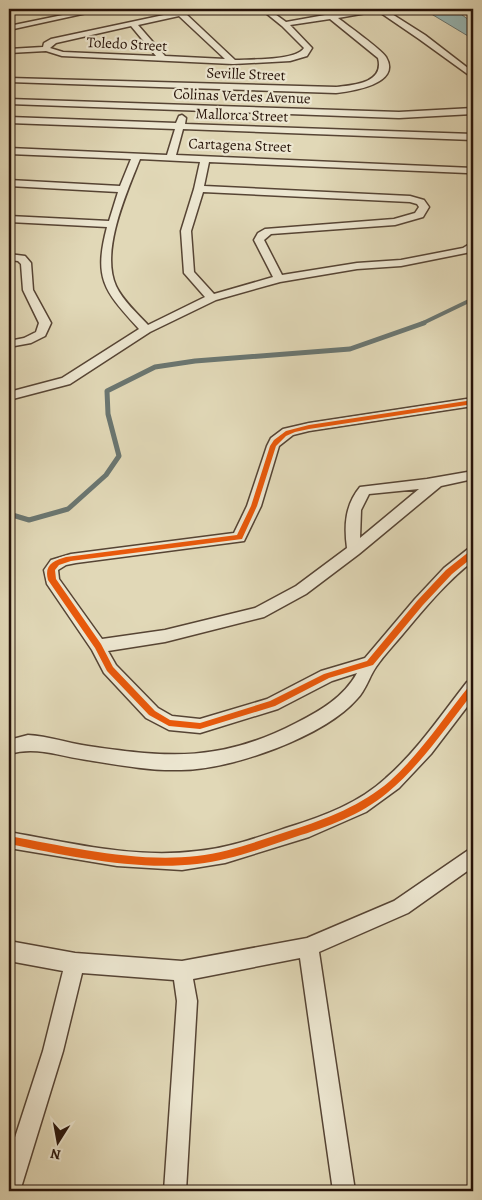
<svg xmlns="http://www.w3.org/2000/svg" width="482" height="1200" font-family="Alegreya,serif">
  <style>
    .water { fill: #97b8b6; stroke: #6a7671 }
    .lines { fill: none; stroke-linecap: round; stroke-linejoin: round }
    .stream-far2 { stroke: #6a7671; stroke-width: 3 }
    .stream-far1 { stroke: #6a7671; stroke-width: 4 }
    .stream { stroke: #6a7671; stroke-width: 5 }
    .minor-casing { stroke: #564434; stroke-width: 3 }
    .minor { fill: #ece6d0; fill-rule: evenodd }
    .cycleway-casing { stroke: #ece6d0; stroke-width: 3 }
    .cycleway { fill: #e8590c; fill-rule: evenodd }
    .labels { text-anchor: middle; dominant-baseline: central; stroke-width: 4.5; stroke-linejoin: round; paint-order: stroke }
    .far-street-label { font-size: 15px; fill: #271309; stroke: #ece6d0 }
  </style>
  <rect width="100%" height="100%" fill="#e1d8b7"/>
  <filter id="stains"><feTurbulence type="fractalNoise" baseFrequency=".004" numOctaves="4"/><feColorMatrix values="0 0 0 0 .2 0 0 0 0 .09 0 0 0 0 .02 0 0 0 .5 -.17"/></filter>
  <radialGradient id="worn" r=".72"><stop offset=".6" stop-color="#630" stop-opacity="0"/><stop offset="1" stop-color="#630" stop-opacity=".3"/></radialGradient>
  <path class="water" d="M423 9H454L473 23V39Z"/>
  <g class="lines">
    <path class="stream-far2" d="M9 11 19 9"/>
    <path class="stream-far1" d="M421 324 473 299"/>
    <path class="stream" d="M9 514 29 520 68 509 106 475 119 456 108 414 107 391 155 367 195 361 350 349 424 323"/>
    <g class="minor-casing">
      <path id="minor" d="M92 9H105L9 30V26Z
        M192 9H204L186 14 235 60C251 59 295 61 304 48L282 26 261 9H268L286 22 325 15 319 9H326L333 14 367 9H384L425 35 473 72V78L419 39 378 11 338 18C347 25 381 49 386 57 402 84 352 91 336 93L9 82V78L336 87C354 85 385 83 378 58L330 19 290 25 312 48 307 56 290 61 233 64 62 56 46 51 9 53V49L43 47 44 43 51 39ZM179 16 225 59 165 56 138 25ZM131 26 156 56 63 52 50 48 56 43Z
        M9 99 399 112 473 108V114L399 118 9 104Z
        M182 115 186 118 185 124 473 134V140L183 129 176 155 473 168V176L467 173 209 162 204 186 410 196 424 200 429 207 423 217 395 225 271 234 264 240 282 275 357 263 401 260 463 248 473 242V250L466 253 401 266 357 269 280 282 216 300 150 332 70 384 9 400V392L62 378 139 329C105 291 93 280 107 227L9 222V216L109 221 118 192 9 186V180L120 186 131 159 9 154V148L167 155 175 129 9 123V117L176 123 179 116ZM140 159 200 162 194 189 181 231 184 273 205 297 148 325C137 313 123 301 116 286 100 251 127 192 140 159ZM203 192 410 202 417 204 419 207 415 213 394 219 265 229 258 233 254 240 273 277 214 294 194 272 191 231Z
        M9 254 25 256 31 263 33 290 51 323 45 336 31 343 9 347V341L24 338 36 332 39 323 23 290 21 264 18 261 9 260Z
        M473 398V406L309 431 293 435 279 446 261 506 244 541 76 563 66 565 58 570 59 579 102 639 165 630 255 608 296 586 347 548C344 526 345 505 360 487L427 479 473 471V479L441 486 359 554 306 594 264 617 165 642 108 651 116 665 158 708 172 716 200 719 267 699 321 671 365 658 415 599 444 568 468 549 473 548V561C446 582 425 608 403 634 394 645 384 655 376 667 369 677 366 690 357 699 324 737 230 770 181 770 149 771 118 765 87 760 59 756 36 746 9 754V740L28 735C48 736 68 743 88 746 169 758 221 762 296 723 320 711 344 697 357 673L332 681 278 709 200 733 169 730 146 718 104 673 92 650 47 584 44 570 51 560 71 554 234 533 247 506 267 446 271 438 283 429 309 423ZM419 489 360 538 361 510 369 494Z
        M473 681V699L431 754 399 788 366 812 309 837 225 863 182 870 117 866 9 848V832C70 843 135 859 197 851 229 848 259 837 289 827 324 816 359 803 386 778 418 750 441 715 467 682Z
        M473 849V867L408 913 319 952 355 1191H333L300 958 193 979 197 1001 186 1191H164L177 1001 174 980 82 973 63 1051 20 1191H9V1156L43 1051 63 971 9 961V941L75 953 182 961 307 938 394 901 467 851Z"/>
    </g>
    <use href="#minor" class="minor"/>
    <g class="cycleway-casing">
      <path id="cycleway" d="M473 400V404L309 429 295 432 286 436 276 446 257 506 242 539 71 561 59 565 55 570 56 579 101 644 113 667 155 711 170 720 200 723 270 701 324 674 367 661 417 601 446 570 470 551 473 550V557L452 574 423 605 373 665 329 678 275 706 200 729 169 726 149 715 107 671 95 648 48 580C44 565 53 561 66 557L237 535 251 506 270 446 274 440 286 431 309 425Z
        M473 684V693C446 727 421 765 387 793 361 815 327 827 295 837 263 848 231 860 197 864 136 871 68 856 9 844V836C69 847 136 863 197 856 230 852 261 840 292 830 327 819 362 805 390 781 421 753 444 717 470 685Z"/>
    </g>
    <use href="#cycleway" class="cycleway"/>
  </g>
  <g class="labels">
    <g class="far-street-label">
      <text transform="translate(127 44) rotate(3)">Toledo Street</text>
      <text transform="translate(246 74) rotate(2)">Seville Street</text>
      <text transform="translate(242 96) rotate(2)">Colinas Verdes Avenue</text>
      <text transform="translate(242 115) rotate(2)">Mallorca Street</text>
      <text transform="translate(240 145) rotate(2)">Cartagena Street</text>
    </g>
  </g>
  <rect width="482" height="1200" fill="none" stroke="#e1d8b7" stroke-width="30"/>
  <rect x="10" y="10" width="462" height="1180" fill="none" stroke="#271309" stroke-width="2.5"/>
  <rect x="15" y="15" width="452" height="1170" fill="none" stroke="#271309"/>
  <g transform="translate(58 1142) rotate(191)" stroke="#ece6d0" stroke-width="4" paint-order="stroke">
  <path d="M0-4L9 19L0 12L-9 19Z" fill="#271309"/>
  <text y="-8" font-size="14" font-weight="bold" text-anchor="middle" fill="#271309">N</text>
  </g>
  <rect width="100%" height="100%" filter="url(#stains)"/>
  <rect width="100%" height="100%" fill="url(#worn)"/>
</svg>
